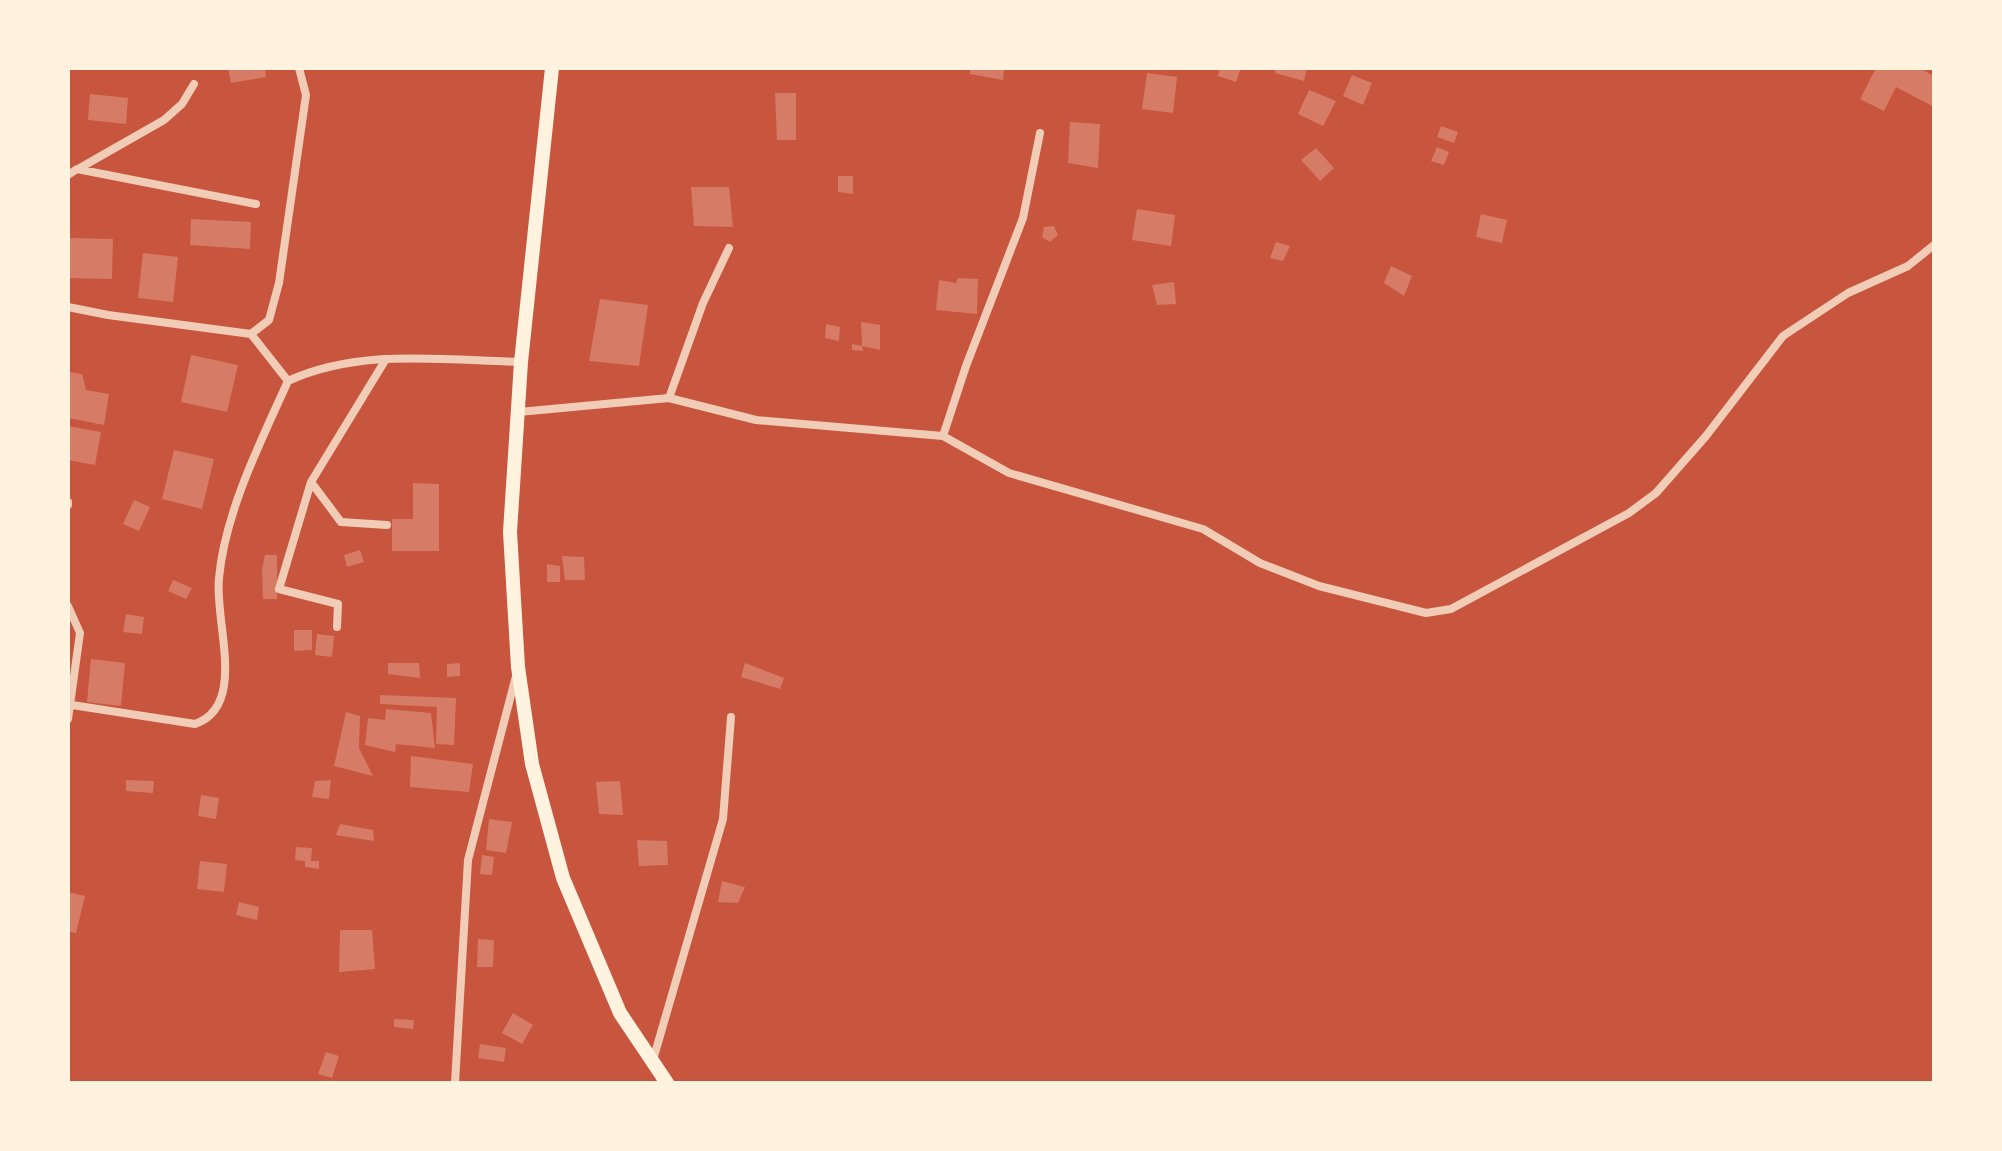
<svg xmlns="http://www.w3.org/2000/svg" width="2002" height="1151" font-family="'Work Sans',sans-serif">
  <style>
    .building { fill: #d67c66 }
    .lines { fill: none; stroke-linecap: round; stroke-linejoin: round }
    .minor { stroke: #f1ccb7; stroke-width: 8 }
    .trunk { stroke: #fff3e0; stroke-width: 14 }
  </style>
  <rect width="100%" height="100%" fill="#c8553d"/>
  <path class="building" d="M228 68H265L266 77 231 83Z
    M970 68H1004L1003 80 970 74Z
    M1220 68H1241L1236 82 1218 76Z
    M1276 68H1307L1304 81 1275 73Z
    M1876 68H1919L1934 76V107L1896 87 1884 111 1860 99Z
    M1147 73 1177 77 1173 113 1142 109Z
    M1352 75 1372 83 1363 105 1343 96Z
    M1309 90 1336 101 1323 126 1298 114Z
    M775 93H796V140H777Z
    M90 94 128 98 126 124 88 120Z
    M1070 122 1100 124 1098 168 1068 163Z
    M1441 126 1458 132 1454 143 1437 137Z
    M1437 147 1449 152 1444 165 1431 161Z
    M1316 148 1334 168 1320 181 1301 160Z
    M838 176H853V194L838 192Z
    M691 187H729L733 227 694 226Z
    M1137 209 1175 215 1171 246 1132 240Z
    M1481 214 1507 220 1502 243 1476 237Z
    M191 219 251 222 250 249 190 245Z
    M1054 226 1058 235 1050 242 1042 237 1044 227Z
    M68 238 113 239 112 279 68 278Z
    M1276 242 1290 246 1283 261 1270 258Z
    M143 253 178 257 173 302 138 298Z
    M1391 266 1412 276 1404 296 1384 283Z
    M958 278 978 279 977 314 936 310 939 280 956 283Z
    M1174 282 1176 304 1157 305 1152 285Z
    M600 299 648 305 639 366 589 361Z
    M861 322 880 325V350L862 346 863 351 852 350V344L862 346Z
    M826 324 840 327 839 341 825 338Z
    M191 355 238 365 227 412 181 402Z
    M68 372 82 374 86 390 109 394 104 425 68 418Z
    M68 426 101 432 95 465 68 460Z
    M174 450 214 459 202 509 162 499Z
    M413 483 439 484V551H392V519H413Z
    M134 500 150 507 139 531 123 524Z
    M360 550 364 562 347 567 344 555Z
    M265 555H277V599H263L262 569Z
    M562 556 584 557 585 580H565Z
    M547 564 560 566V582H547Z
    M173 580 192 588 186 599 168 591Z
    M126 614 144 617 142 634 123 632Z
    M294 630H312V650L294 651Z
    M317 634 334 636 332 657 315 655Z
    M91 659 125 663 121 706 87 702Z
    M388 663H419L420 678 388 674Z
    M460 663V676L447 677V664Z
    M745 663 784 678 780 689 741 677Z
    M380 695 456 698 454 745 436 744 437 707 380 704Z
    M386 709 431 713 435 748 396 744 395 752 365 745 368 718 385 720Z
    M346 712 360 716 359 748 373 776 334 766Z
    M411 756 473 764 469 792 410 787Z
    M126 780 154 781 153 793 126 791Z
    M331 780 329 799 312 797 315 781Z
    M620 781 623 815 599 814 596 782Z
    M201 795 219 798 216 819 198 816Z
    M489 819 512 822 506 853 486 850Z
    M340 824 373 830 374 841 336 835Z
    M637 840 667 841 668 865 639 866Z
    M296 847 312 848 311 861H319V869L305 867V861L295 860Z
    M482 855 494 857 492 875 480 874Z
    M200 861 227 864 224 892 197 889Z
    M722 881 745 887 738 903 718 902Z
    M68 892 85 896 76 933 68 931Z
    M239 902 259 907 257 920 236 915Z
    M340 930H372L375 969 339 972Z
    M478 939 494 940 493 967H477Z
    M513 1013 533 1025 522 1044 502 1033Z
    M394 1019 414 1020 413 1029 394 1027Z
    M480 1044 506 1048 504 1062 478 1058Z
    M326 1052 339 1056 332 1078 318 1074Z"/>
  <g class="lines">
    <path class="minor" d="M78 169 164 120 182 104 194 84
      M68 175 77 169 256 204
      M68 307 108 315 251 334 288 381C360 348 443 360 521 362
      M251 334 269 320 279 283 306 95 299 68
      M386 359 311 482 341 522 387 525
      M669 398 756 420 943 436 1009 473 1203 529 1260 563 1319 586 1426 613 1451 609 1629 513 1656 493 1706 436 1783 336 1848 293 1908 266 1934 245
      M519 412 669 398 703 303 729 248
      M943 436 966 366 1023 218 1040 133
      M311 482 279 589 338 604 337 627
      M68 502V505
      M68 606 80 633 68 719
      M72 705 195 724C248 706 214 621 219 578 225 512 261 441 288 381
      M653 1060 723 819 731 717
      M455 1083 468 860 516 676"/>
    <path class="trunk" d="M552 68 521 362 510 532 518 667 532 764 563 878 620 1013 667 1083"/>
  </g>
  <rect width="2002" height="1151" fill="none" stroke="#fff3e0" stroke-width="140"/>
</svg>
